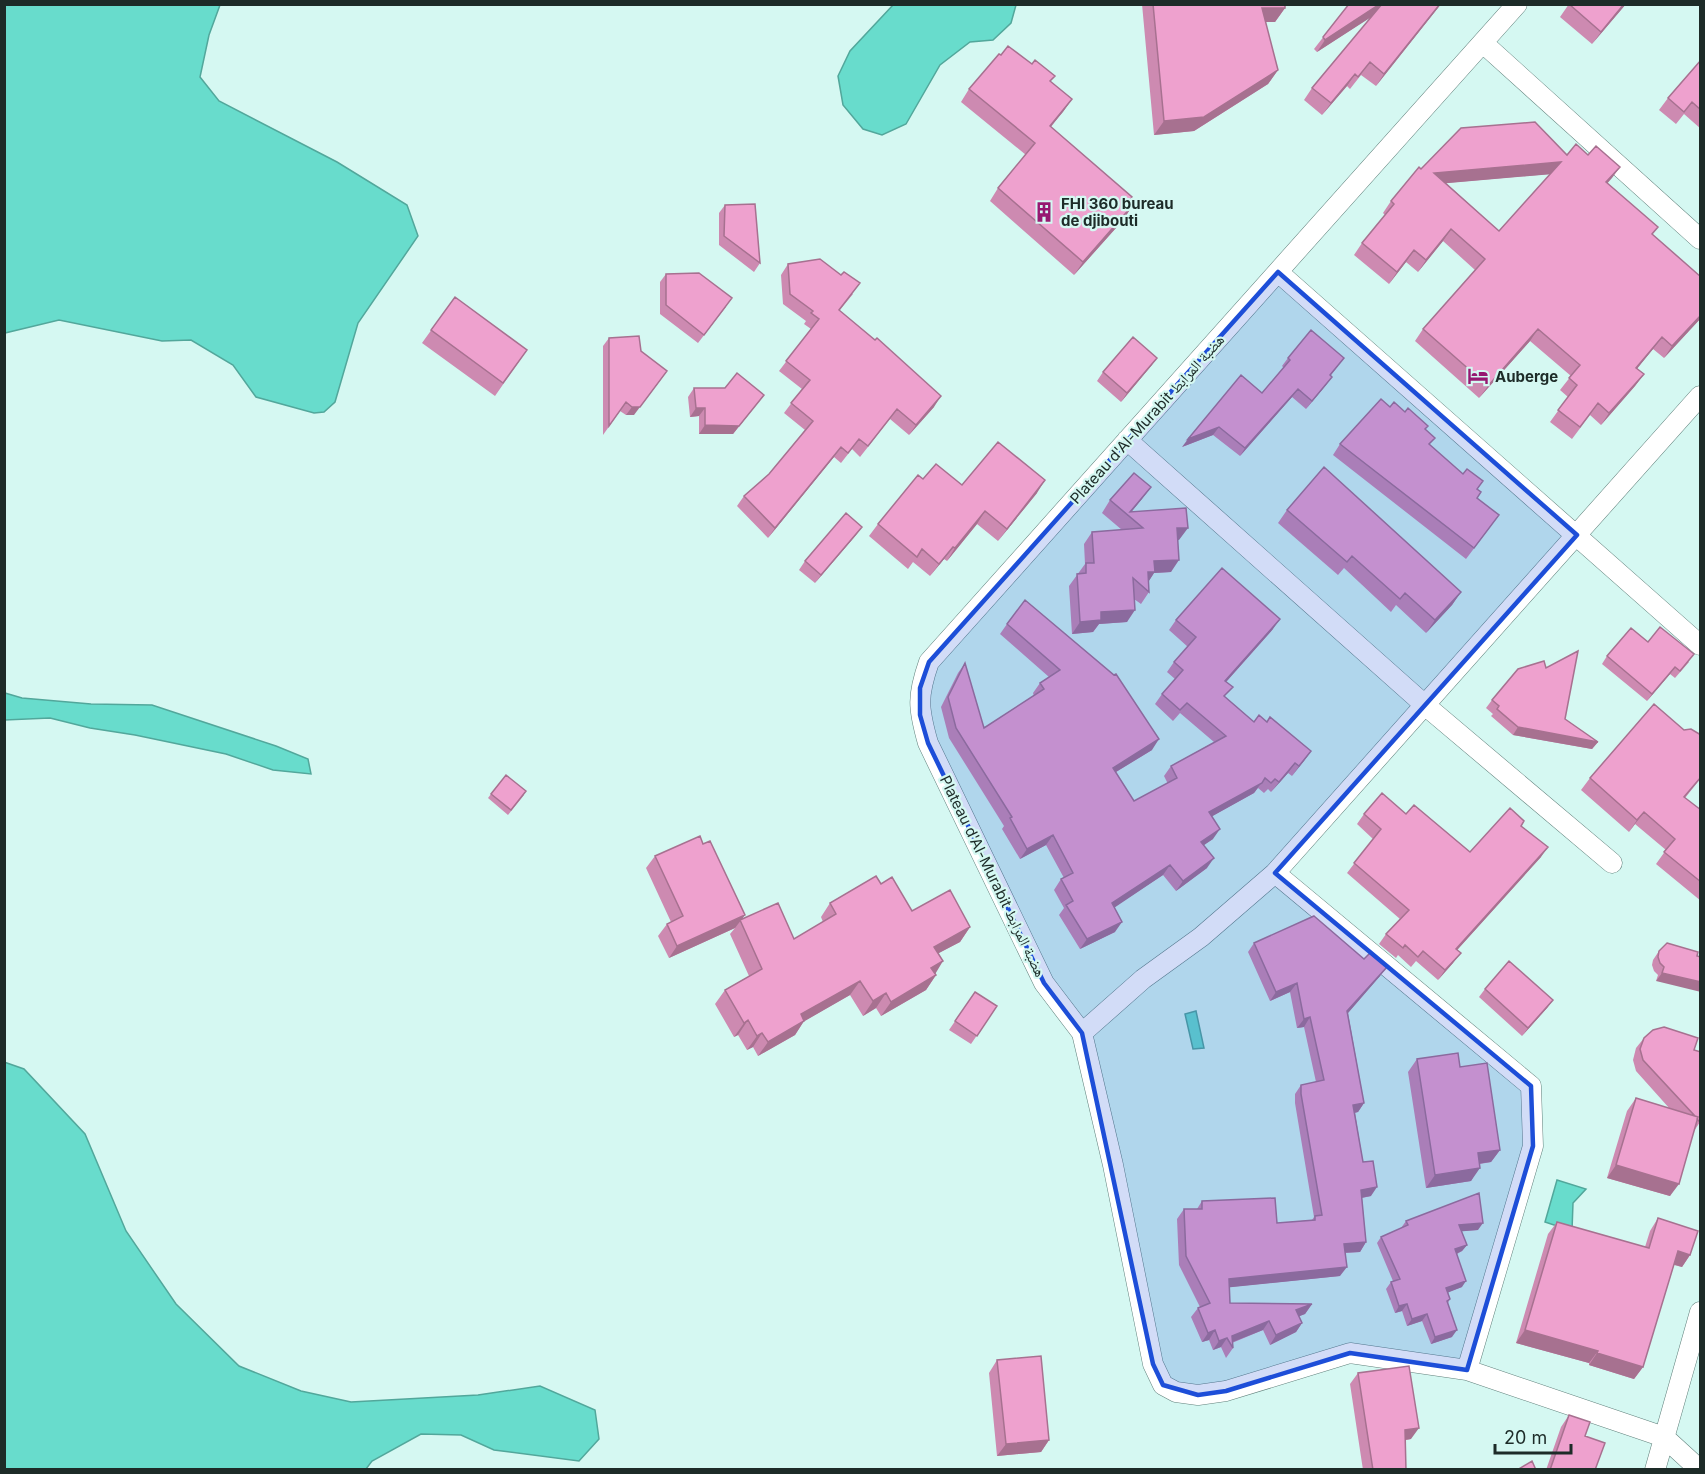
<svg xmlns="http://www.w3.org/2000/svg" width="1705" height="1474" font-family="Inter,'Noto Naskh Arabic',sans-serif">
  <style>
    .water { fill: #68dccc; stroke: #52a79b; stroke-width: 1.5 }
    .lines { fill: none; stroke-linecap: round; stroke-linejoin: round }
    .street-casing { stroke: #61817c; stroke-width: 21 }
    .street { stroke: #fff; stroke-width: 20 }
    .wall { fill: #cd8ab1; fill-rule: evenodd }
    .shaded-wall { fill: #a77190 }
    .building { fill: #eea1ce; stroke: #a77190; stroke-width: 1.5; fill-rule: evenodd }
    .marked { fill: #1d4ed8; fill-opacity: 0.2; stroke: #1d4ed8; stroke-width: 4.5; stroke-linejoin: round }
    .labels { text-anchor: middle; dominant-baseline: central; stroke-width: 4.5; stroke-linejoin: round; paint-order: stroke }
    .poi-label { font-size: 15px; font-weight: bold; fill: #1d2b28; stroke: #d5f8f2; text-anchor: start }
    .street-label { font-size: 15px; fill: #1d2b28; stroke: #d5f8f2 }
  </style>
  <rect width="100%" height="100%" fill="#d5f8f2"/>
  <path class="water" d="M4 5H220L209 35 200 77 219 101 337 162 407 205 418 236 358 323 335 402 324 412 314 413 256 397 233 365 191 340 162 341 59 320 5 333Z
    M893 5H1016L1011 23 993 40 970 42 940 65 906 124 882 135 863 129 843 105 838 76 850 51Z
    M5 693 22 698 91 704 152 705 276 746 308 759 311 774 273 770 226 754 135 735 90 728 50 718 5 720Z
    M1196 1011 1204 1048 1193 1049 1185 1014Z
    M4 1062 24 1069 85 1134 126 1231 176 1304 239 1366 301 1391 351 1402 478 1395 540 1386 595 1410 599 1439 579 1461 494 1450 461 1435 421 1434 372 1461 366 1469H5Z
    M1557 1180 1586 1189 1573 1203 1572 1231 1545 1222Z"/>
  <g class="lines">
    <g class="street-casing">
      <path id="street" d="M1517 4 929 662C917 696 918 708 928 743L1044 983 1082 1033 1113 1165 1153 1364 1163 1385 1176 1392 1198 1395 1226 1391 1350 1353 1467 1370 1664 1437 1700 1470
        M1483 43 1700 239
        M1278 272 1700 645
        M1127 440 1426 706 1612 863
        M1082 1033 1143 979 1201 937 1275 873
        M1467 1370 1533 1146 1531 1086 1275 873 1700 396
        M1655 1470 1700 1312"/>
    </g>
    <use href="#street" class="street"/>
  </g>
  <path class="wall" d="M1142 4H1285V8L1275 22H1265L1278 70 1268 84 1194 131 1154 135Z
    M1349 4H1441L1376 86 1361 75 1350 89 1347 86 1322 115 1304 100 1312 88 1372 16 1317 52 1314 49Z
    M1569 4H1626L1592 44 1560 17Z
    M1701 60V129L1684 114 1676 124 1659 110 1668 98Z
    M1051 82 1072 99 1051 127 1132 197 1129 203 1132 206 1124 219 1074 275 990 201 998 188 1026 155 961 102 969 89Z
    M1567 155H1588L1620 167 1607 183 1652 234 1701 277V318L1664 358 1653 349 1637 368 1644 374 1635 386 1601 425 1590 415 1572 439 1550 422 1568 397 1560 390 1571 376 1530 341 1479 398 1415 341 1423 329 1475 270 1443 241 1418 272 1406 262 1389 284 1354 255 1362 243 1385 215 1383 213 1391 201 1421 169ZM1550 174 1499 231 1446 183Z
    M725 205 760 263 754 272 719 245V213Z
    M788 264 853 294 839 311 934 407 909 435 890 419 860 457 852 449 841 463 834 457 768 538 737 506 744 496 769 474 805 430 784 413 802 389 779 371 811 329 804 324 806 321 783 304 781 275Z
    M666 274 726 307 698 343 660 314V282Z
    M455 297 527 350 495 396 422 343Z
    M639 336 634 415H626L620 411 603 435V346L609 338Z
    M1157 358 1151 366 1121 402 1097 381 1103 372Z
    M1288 358 1338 366 1331 375 1326 385 1306 409 1292 397 1240 456 1213 435 1182 447 1262 393 1284 368 1282 366Z
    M694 388 764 395 733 434H699V416L690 417 688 397Z
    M1390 407 1425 430 1430 445 1477 489V498L1491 526 1466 559 1333 455 1340 444Z
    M923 479 962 485 1037 493 998 541 977 524 947 561 944 559 930 576 913 562 908 569 869 536 878 524Z
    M1151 487 1131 512 1179 540H1178L1171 572 1154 573 1148 582 1149 592 1141 604 1134 599 1127 622 1099 624 1093 632 1072 634 1069 586 1085 564 1084 544 1092 532 1122 530 1102 513 1110 500Z
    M1287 510 1461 592 1452 605 1426 633 1396 605 1391 612 1344 568 1338 575 1278 523Z
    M856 535 815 583 799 570 805 561Z
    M1176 620 1273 629 1226 682 1225 697 1254 722H1267L1311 751 1292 776 1288 773 1271 792 1268 789 1264 793 1258 788 1254 793 1212 816 1213 839 1203 845 1207 868 1176 891 1163 875 1114 907 1115 932 1080 949 1059 915 1064 908 1054 890 1061 879 1064 878 1046 845 1020 859 1002 829 1004 826 949 738 941 707 958 673 965 663 984 728 1034 696 1033 693 1040 683 1049 677 1000 634 1007 624 1152 750 1116 772 1134 801 1168 784 1164 776 1171 766 1214 742 1180 713 1173 721 1155 704 1162 694 1175 679 1167 672 1174 662 1188 647 1169 630Z
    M1648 642 1689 662 1675 678 1670 674 1647 701 1602 664 1607 656Z
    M1492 700 1565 719 1598 742 1592 749 1513 735 1491 716 1493 714 1486 708Z
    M1684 730 1701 735V778L1685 798 1701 810V901L1656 864 1666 850 1635 824 1629 832 1581 790 1590 778Z
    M491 794 524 795 508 815 488 798Z
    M1364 814H1406L1470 852 1521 826 1541 857 1457 950 1453 963 1438 980 1416 961 1411 967 1398 955 1396 958 1379 944 1386 934 1400 919 1347 873 1373 839 1357 824Z
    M655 856 745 915 741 919 794 939 823 922 821 917 830 903 881 884 912 911 970 927 960 942 938 953 935 974 936 975 926 990 881 1016 876 1008 863 1016 850 995 804 1021 795 1035 758 1056 753 1047 747 1050 738 1035 734 1037 715 1004 725 990 749 976 730 934 735 928 669 958 658 936 667 924 671 922 646 868Z
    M1254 943 1380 976 1348 1013 1364 1103 1358 1112 1355 1113 1363 1162 1371 1196 1362 1198 1366 1242 1360 1252 1345 1253 1340 1276 1230 1287V1303L1312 1304 1305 1314 1299 1316 1302 1323 1296 1332 1270 1345 1263 1330 1232 1343 1233 1348 1226 1358 1221 1347 1213 1350 1209 1340 1202 1342 1191 1317 1198 1308 1200 1307 1179 1265 1177 1219 1184 1209H1197L1202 1201 1277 1223 1312 1220 1314 1217 1295 1103V1094L1301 1085 1316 1082 1304 1027 1297 1028 1290 992 1270 1001 1248 952Z
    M1659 951 1697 956 1656 981 1658 975 1654 971 1652 965 1653 960Z
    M1485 989 1553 1000 1547 1008 1522 1036 1479 997Z
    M975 992 997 1006 971 1044 949 1030Z
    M1644 1038 1694 1050 1700 1122 1694 1131 1670 1196 1607 1178 1627 1111 1636 1098 1670 1109 1636 1071 1633 1060 1636 1048Z
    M1417 1059 1460 1067 1500 1150 1491 1162 1480 1164 1471 1181 1426 1188 1408 1072Z
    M1658 1218 1690 1255 1682 1267 1674 1265 1643 1367 1634 1379 1589 1365V1363L1516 1343 1548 1234 1557 1222 1645 1247 1650 1231Z
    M1406 1221 1478 1230 1461 1231 1467 1245 1462 1251 1457 1254 1462 1287 1448 1292 1450 1299 1448 1303 1452 1337 1431 1344 1422 1321 1407 1326 1402 1311 1395 1313 1386 1289 1391 1282 1393 1281 1377 1243 1381 1237 1401 1228Z
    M997 1360 1049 1440 1041 1452 997 1456 989 1373Z
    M1358 1373 1411 1439 1406 1440V1470H1363L1350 1384Z
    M1569 1415 1585 1436 1595 1470H1546L1561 1427Z"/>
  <path class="shaded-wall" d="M1380 4H1383L1376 14 1317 52 1325 40Z
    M1440 4H1441L1376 86 1384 74Z
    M1624 4H1626L1592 44 1601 32Z
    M1262 8H1285L1275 22H1252Z
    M1278 70 1268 84 1194 131 1154 135 1164 121Z
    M1355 74 1347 86 1322 115 1331 103Z
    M1072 99 1063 112 1041 138 1050 126Z
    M1561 162 1553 174 1426 185 1434 173Z
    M1620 167 1612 178 1598 194 1606 182Z
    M1132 206 1124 219 1074 275 1083 262Z
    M1451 229 1443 241 1418 272 1426 260Z
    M1414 250 1406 262 1389 284 1397 272Z
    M1701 315V318L1664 358 1672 346Z
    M1538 329 1530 341 1479 398 1488 386Z
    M1662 337 1653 349 1628 380 1636 368Z
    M1157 358 1151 366 1121 402 1127 393Z
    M667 371 634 415H626L632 407Z
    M1644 374 1635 386 1601 425 1609 413Z
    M1332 377 1326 385 1306 409 1312 401Z
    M1298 389 1292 397 1240 456 1245 448Z
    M764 395 733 434H699L705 425Z
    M941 396 934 407 909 435 916 425Z
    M696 408H705L699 416 690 417Z
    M1219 427 1213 435 1182 447 1188 439Z
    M841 447 834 457 768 538 775 528Z
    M1045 480 1037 493 998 541 1007 529Z
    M1151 487 1142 499 1128 516 1127 515Z
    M985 511 977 524 947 561 955 548Z
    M862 527 856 535 815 583 821 575Z
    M1177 528H1188L1179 540 1169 541Z
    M953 547 944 559 930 576 939 564Z
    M1179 560 1171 572 1154 573 1147 584H1139L1154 561Z
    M1461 592 1452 605 1426 633 1435 620Z
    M1135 610 1127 622 1099 624 1093 632 1072 634 1080 622 1101 612Z
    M1280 619 1273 629 1218 691 1225 681Z
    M1675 667 1670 674 1647 701 1652 694Z
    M1518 727 1598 742 1592 749 1513 735Z
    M1159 739 1152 750 1106 778 1113 768Z
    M1311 751 1304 761 1292 776 1299 766Z
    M1295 763 1288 773 1271 792 1279 782Z
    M1265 778 1254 793 1202 822 1209 812Z
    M1644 812 1629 832 1637 820Z
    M1220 829 1213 839 1194 852 1201 842Z
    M1053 835 1046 845 1020 859 1027 849Z
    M1548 847 1541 857 1449 959 1456 949Z
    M1214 858 1207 868 1176 891 1183 881Z
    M1170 865 1163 875 1105 914 1112 903Z
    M745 915 735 928 669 958 677 946Z
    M1122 922 1115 932 1080 949 1087 939Z
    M970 927 960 942 924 961 934 947Z
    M1461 953 1453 963 1438 980 1445 970Z
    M943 961 934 976 931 968Z
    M1387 967 1380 976 1341 1021 1347 1011Z
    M1662 973 1701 982V992L1656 981Z
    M936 975 926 990 881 1016 891 1002Z
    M860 981 850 995 791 1029 801 1014Z
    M1297 983 1290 992 1270 1001 1276 992Z
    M886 993 876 1008 863 1016 873 1001Z
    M1553 1000 1547 1008 1522 1036 1528 1028Z
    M1310 1017 1304 1027 1297 1028 1304 1019Z
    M748 1020 738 1035 734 1037 744 1023Z
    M804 1021 795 1035 758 1056 768 1042Z
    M762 1033 753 1047 747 1050 757 1036Z
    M1364 1103 1358 1112 1347 1114 1353 1105Z
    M1500 1150 1491 1162 1469 1165 1478 1153Z
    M1616 1165 1679 1184 1670 1196 1607 1178Z
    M1480 1168 1471 1181 1426 1188 1435 1175Z
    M1377 1187 1371 1196 1355 1199 1361 1190Z
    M1483 1223 1478 1230 1454 1232 1459 1225Z
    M1366 1242 1360 1252 1337 1253 1344 1244Z
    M1467 1245 1462 1251 1451 1256 1455 1249Z
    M1678 1251 1690 1255 1682 1267 1669 1263Z
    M1347 1267 1340 1276 1223 1288 1229 1279Z
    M1466 1281 1462 1287 1442 1295 1446 1288Z
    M1312 1304 1305 1314 1290 1320 1296 1310Z
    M1407 1304 1402 1311 1395 1313 1399 1306Z
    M1427 1314 1422 1321 1407 1326 1412 1319Z
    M1269 1321 1263 1330 1230 1343 1232 1336Z
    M1302 1323 1296 1332 1270 1345 1276 1335Z
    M1215 1330 1209 1340 1202 1342 1208 1333Z
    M1457 1330 1452 1337 1431 1344 1435 1337Z
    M1525 1330 1598 1351 1589 1363 1516 1343Z
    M1227 1338 1221 1347 1213 1350 1219 1341Z
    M1597 1353 1643 1367 1634 1379 1589 1365Z
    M1419 1428 1411 1439 1398 1441 1405 1430Z
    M1049 1440 1041 1452 997 1456 1006 1444Z"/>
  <path class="building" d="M1153 4H1285V8H1262L1278 70 1204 117 1164 121Z
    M1349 4H1380L1325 40 1323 37Z
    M1382 4H1440L1384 74 1370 62 1358 77 1355 74 1331 103 1312 88Z
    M1569 4H1624L1601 32Z
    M1008 46 1032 64 1035 60 1055 76 1050 81 1072 99 1050 126 1132 197 1128 203 1132 206 1083 262 998 188 1035 143 969 89 999 54 1001 55Z
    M1701 60V110L1692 102 1684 112 1668 98Z
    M1535 122 1567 155 1576 144 1588 155 1596 146 1620 167 1606 182 1658 227 1652 234 1701 277V315L1672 346 1662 337 1636 368 1644 374 1609 413 1598 403 1580 427 1558 410 1577 385 1569 378 1580 365 1538 329 1488 386 1423 329 1485 259 1451 229 1426 260 1414 250 1397 272 1362 243 1394 204 1391 201 1419 167 1421 169 1461 128ZM1561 162 1499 231 1434 173Z
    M755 204 760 263 724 236 725 205Z
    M820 259 841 275 844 272 860 283 839 310 875 340 877 338 941 396 916 425 897 409 868 446 859 439 848 453 841 447 775 528 744 496 769 474 813 421 791 403 810 380 786 361 819 319 811 313 813 311 790 294 788 264Z
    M699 273 732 298 704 335 666 305V274Z
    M455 297 527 350 503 383 431 330Z
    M1311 330 1344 358 1330 375 1332 377 1312 401 1298 389 1245 448 1219 427 1188 439 1241 375 1262 393 1290 360 1288 358Z
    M639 336 641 351 667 371 640 407H632L626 402 609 426V338Z
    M1133 337 1157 358 1127 393 1103 372Z
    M737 373 764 395 739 426 705 425V408H696L694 388H725Z
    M1381 399 1390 407 1394 402 1405 412 1408 408 1428 426 1425 429 1435 438 1429 444 1463 474 1467 469 1483 481 1477 489 1481 492 1477 498 1499 515 1474 548 1340 444Z
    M998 442 1045 480 1007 529 985 511 955 548 953 547 939 564 922 549 917 557 878 524 918 475 923 479 936 464 962 485Z
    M1324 467 1461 592 1435 620 1405 593 1400 599 1352 556 1347 562 1287 510Z
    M1134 473 1151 487 1130 512 1186 508 1188 528H1177L1179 560 1154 561 1155 572H1148L1149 592 1133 578 1135 610 1101 612V620L1080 622 1077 574 1086 573V563H1094L1092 532 1143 528 1110 500Z
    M846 513 862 527 821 575 805 561Z
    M1222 568 1280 619 1225 681 1233 687 1224 696 1254 722 1259 715 1267 722 1270 717 1311 751 1299 766 1295 763 1279 782 1275 779 1271 783 1265 778 1262 783 1209 812 1220 829 1201 842 1214 858 1183 881 1170 865 1112 903 1122 922 1087 939 1066 905 1073 901 1061 879 1073 873 1053 835 1027 849 1010 818 1012 817 956 728 948 697 965 663 984 728 1044 689 1040 683 1060 670 1007 624 1025 600 1114 675 1116 674 1159 739 1113 768 1134 801 1177 778 1171 766 1226 736 1187 703 1180 710 1162 694 1183 670 1174 662 1196 637 1176 620Z
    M1660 627 1694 654 1680 671 1675 667 1652 694 1607 656 1631 628 1648 642Z
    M1578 651 1565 719 1598 742 1518 727 1497 709 1499 706 1492 700 1518 669 1544 661 1546 668Z
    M1654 704 1684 730 1691 729 1701 735V777L1684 797 1701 810V882L1664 852 1675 839 1644 812 1637 820 1590 778Z
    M506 775 526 791 511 810 491 794Z
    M1382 793 1406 814 1414 805 1470 852 1510 808 1524 821 1521 826 1548 847 1456 949 1461 953 1445 970 1423 951 1418 957 1405 945 1403 948 1386 934 1409 910 1354 863 1381 829 1364 814Z
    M700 836 703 844 710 841 745 915 677 946 667 924 683 916 655 856Z
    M876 876 881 884 892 877 912 911 950 890 970 927 934 947 943 961 931 968 936 975 891 1002 886 993 873 1001 860 981 801 1014 804 1021 768 1042 762 1033 757 1036 748 1020 744 1023 725 990 762 969 740 920 778 903 794 939 836 914 830 903Z
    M1314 916 1364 959 1370 953 1387 967 1347 1011 1364 1103 1353 1105 1363 1162 1373 1161 1377 1187 1361 1190 1366 1242 1344 1244 1347 1267 1229 1279 1230 1303 1312 1304 1296 1310 1302 1323 1276 1335 1269 1321 1232 1336 1233 1348 1227 1338 1219 1341 1215 1330 1208 1333 1198 1308 1210 1303 1186 1256 1184 1209H1202V1201L1275 1198 1277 1223 1315 1220V1216L1322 1215 1301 1094V1085L1324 1080 1310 1017 1304 1019 1297 983 1276 992 1254 943Z
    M1667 943 1698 952 1697 956 1701 957V982L1662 973 1664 967 1660 963 1658 957 1659 951Z
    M1509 961 1553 1000 1528 1028 1485 989Z
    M975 992 997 1006 977 1036 955 1021Z
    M1664 1027 1698 1038 1694 1050 1701 1052 1700 1122 1697 1119 1698 1117 1695 1116 1643 1060 1640 1049 1644 1038 1653 1030Z
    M1458 1053 1460 1067 1487 1063 1500 1150 1478 1153 1480 1168 1435 1175 1417 1059Z
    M1636 1098 1698 1117 1679 1184 1616 1165Z
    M1479 1193 1483 1223 1459 1225 1467 1245 1455 1249 1466 1281 1446 1288 1450 1299 1447 1301 1457 1330 1435 1337 1427 1314 1412 1319 1407 1304 1399 1306 1391 1282 1400 1279 1381 1237 1408 1225 1406 1221Z
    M1658 1218 1698 1231 1690 1255 1678 1251 1643 1367 1597 1353 1598 1351 1525 1330 1557 1222 1649 1248Z
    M1041 1356 1049 1440 1006 1444 997 1360Z
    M1409 1366 1419 1428 1405 1430 1406 1470H1373L1358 1373Z
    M1569 1415 1590 1422 1585 1436 1605 1443 1595 1470H1550Z
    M1532 1461 1536 1470H1517Z"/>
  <path class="marked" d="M1278 272 1577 535 1275 873 1531 1086 1533 1146 1467 1370 1350 1353 1226 1391 1198 1395 1163 1385 1153 1364 1082 1033 1044 983 928 743 920 715V688L929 662Z"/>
  <defs>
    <g id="building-bare" transform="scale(1.62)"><path d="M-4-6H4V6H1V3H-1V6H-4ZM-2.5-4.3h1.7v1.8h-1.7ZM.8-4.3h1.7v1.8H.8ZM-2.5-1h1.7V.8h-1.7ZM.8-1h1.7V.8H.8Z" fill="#961871" stroke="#d5f8f2" stroke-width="2.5" paint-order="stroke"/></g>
    <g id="hotel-bare" transform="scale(1.62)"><path d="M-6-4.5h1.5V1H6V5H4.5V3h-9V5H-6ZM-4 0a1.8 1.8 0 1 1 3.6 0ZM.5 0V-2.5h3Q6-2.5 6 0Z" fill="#961871" stroke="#d5f8f2" stroke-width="2.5" paint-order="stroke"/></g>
  </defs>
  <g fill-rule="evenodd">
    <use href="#building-bare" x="1044" y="212"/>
    <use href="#hotel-bare" x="1478" y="376"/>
  </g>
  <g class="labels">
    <g class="poi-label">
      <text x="1061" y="203">FHI 360 bureau<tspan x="1061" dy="17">de djibouti</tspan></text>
      <text x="1495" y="376">Auberge</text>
    </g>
    <g class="street-label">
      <text transform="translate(1147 419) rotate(-48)">Plateau d'Al-Murabit هضبة المرابط</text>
      <text transform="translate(993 876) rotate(64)">Plateau d'Al-Murabit هضبة المرابط</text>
    </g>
  </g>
  <rect width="1705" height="1474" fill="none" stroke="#1d2b28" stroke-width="12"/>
  <path d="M1495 1444v9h76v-9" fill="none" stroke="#1d2b28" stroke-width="3"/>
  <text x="1504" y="1444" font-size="18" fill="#1d2b28" stroke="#d5f8f2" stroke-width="4.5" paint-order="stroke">20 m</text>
</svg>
